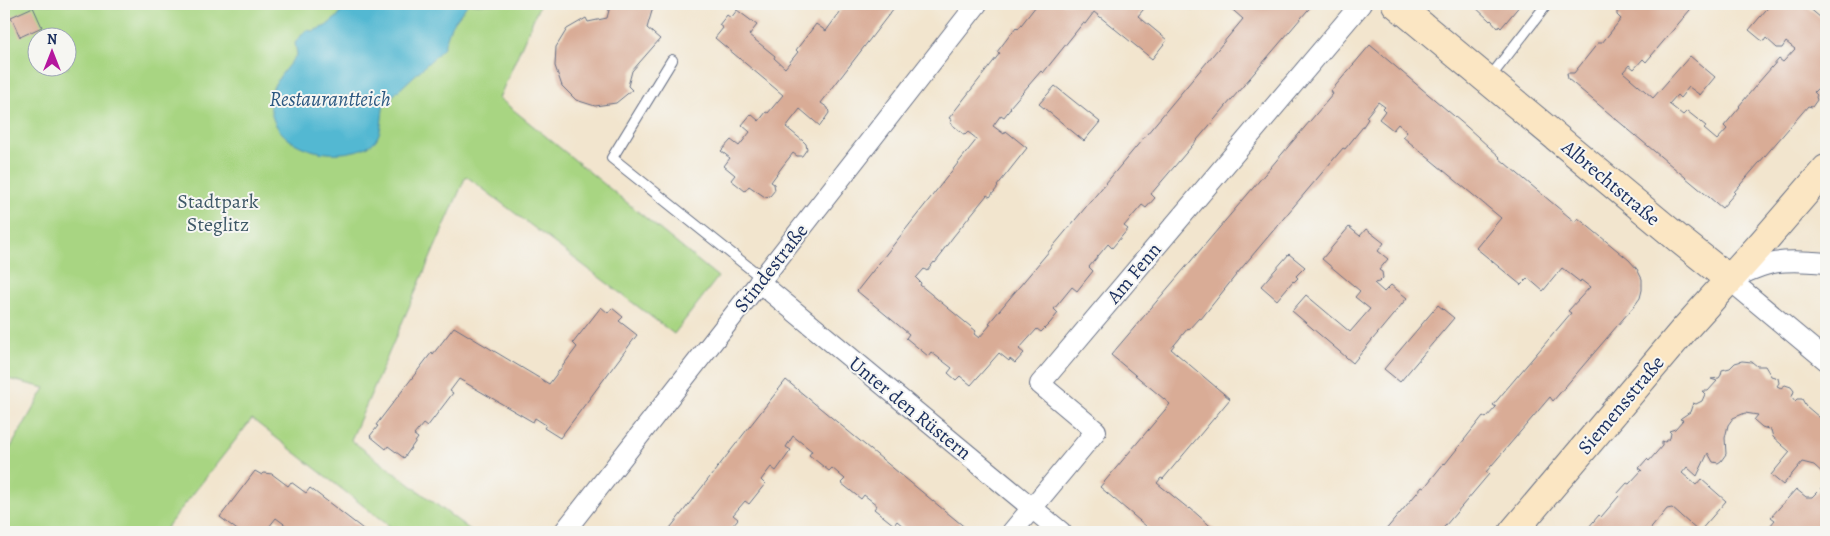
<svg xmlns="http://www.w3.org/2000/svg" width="1830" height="536" font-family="Alegreya,serif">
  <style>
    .green { fill: #a8d582; stroke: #628270; fill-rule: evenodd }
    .water { fill: #53b8d2; stroke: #377498 }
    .building { fill: #d9ac96 }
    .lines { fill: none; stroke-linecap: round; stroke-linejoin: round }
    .lane-casing { stroke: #666f85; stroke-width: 12 }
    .street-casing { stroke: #666f85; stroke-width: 22 }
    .secondary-casing { stroke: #666f85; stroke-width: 30 }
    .lane { stroke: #fff; stroke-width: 10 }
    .street { stroke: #fff; stroke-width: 20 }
    .secondary { stroke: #fbe6c3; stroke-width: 28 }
    .labels { text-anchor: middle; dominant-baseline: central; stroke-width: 4; stroke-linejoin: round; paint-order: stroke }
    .street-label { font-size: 20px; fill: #1b2f5e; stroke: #f6f6f2 }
    .park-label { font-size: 20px; fill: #3e5867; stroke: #f6f6f2 }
    .water-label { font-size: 21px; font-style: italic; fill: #2c5881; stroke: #f6f6f2 }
  </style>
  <rect width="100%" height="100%" fill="#f6f6f2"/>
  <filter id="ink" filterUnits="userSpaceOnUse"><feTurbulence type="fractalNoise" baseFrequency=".02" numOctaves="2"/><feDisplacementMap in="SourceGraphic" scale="10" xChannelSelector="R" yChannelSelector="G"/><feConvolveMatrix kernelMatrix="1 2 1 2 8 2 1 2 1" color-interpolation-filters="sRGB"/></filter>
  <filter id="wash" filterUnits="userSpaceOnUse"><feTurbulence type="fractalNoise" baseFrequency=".0096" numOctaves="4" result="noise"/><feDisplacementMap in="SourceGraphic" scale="20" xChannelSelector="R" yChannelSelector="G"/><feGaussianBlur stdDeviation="1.12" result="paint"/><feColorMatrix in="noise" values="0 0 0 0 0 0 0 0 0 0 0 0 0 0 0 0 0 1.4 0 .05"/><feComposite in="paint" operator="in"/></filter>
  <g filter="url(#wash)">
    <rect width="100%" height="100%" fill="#f2e5ce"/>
    <path class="green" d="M4 4H540L499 98 718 277 674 334 466 176 351 440 473 532H397L252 419 163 532H4V459L45 388 4 378ZM38 38H68V68H38Z"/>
    <path class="water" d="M362 4H468L451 26 443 49 384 104C381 116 383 131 375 141 370 146 361 150 354 151 314 161 258 138 273 88 277 78 291 63 297 54L295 43 306 30 313 31 326 26 337 17 342 10Z"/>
    <g id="blocks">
      <path class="building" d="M606 4H654L647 28 660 39 632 71 628 86 632 90 616 103 595 106 576 100 562 86 555 66 556 47 567 29 586 18 588 22 607 18 610 6 606 5Z
        M846 4H897L821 103 828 108 829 113 820 126 800 109 786 127 803 141 806 144 807 149 802 156H797L793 153 782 167 771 182 774 184 775 190 770 196 765 197 749 186 745 191 731 180 735 175 724 166 730 158 721 151 731 140 739 146 750 132 742 125 751 114 759 121 766 112 768 113 783 95 715 38 723 28 719 25 727 15 731 18 737 10 757 25 749 35 775 56 774 58 785 68 798 52 796 50 816 24 826 31Z
        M1035 4H1148L1138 16 1167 40 1152 59 1094 12 1085 24 1083 23 1043 73 1041 71 1010 107 1011 108 1004 117 1001 115 993 126 1004 134 1006 131 1027 148 997 186 998 187 990 197 987 195 953 237 941 253 942 254 935 263 934 262 927 271 924 269 916 278 921 283 920 285 976 331 974 334 979 338 991 324 989 323 1243 19 1226 4H1313L1151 194 1155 198 1146 208 1142 205 1124 226 1128 229 1112 248 1108 244 1089 267 1093 271 1077 291 1072 287 1054 309 1058 313 1050 323 1041 332 1037 329 1019 349 1024 353 1015 363 1010 359 1009 361 999 353 971 385 960 376 956 380 948 373 952 368 931 352 928 356 906 338 909 334 857 291 977 139 968 132 965 135 950 123 952 120 949 118 1000 53 997 52 1016 27 1018 29 1036 6Z
        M1183 4H1196L1191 10Z
        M1472 4H1521L1501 28 1499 26 1498 28 1491 20 1490 21Z
        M1629 4H1695L1646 62 1643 59 1634 69 1629 65 1623 72 1653 98 1690 56 1715 77 1700 95 1689 87 1680 98 1677 95 1669 104 1683 115 1687 111 1706 126 1704 129 1717 140 1727 129 1724 126 1740 107 1739 106 1758 83 1779 59 1783 62 1795 49 1786 42 1782 48H1777L1766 38 1764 41 1761 40 1749 30 1771 4H1811L1808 7 1821 18 1826 13V86L1823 88 1820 86 1814 92 1817 95 1816 97 1817 100 1812 107 1808 106 1734 192 1735 193 1722 208 1568 79 1567 73H1574L1598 43H1602L1621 19 1617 15V12L1623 6Z
        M33 7 42 27 20 37 11 17Z
        M1370 45 1467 127 1500 157 1499 158 1575 222 1578 218 1629 260 1637 269 1642 279V290L1640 298 1635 305 1553 401 1550 397 1486 472 1489 474 1440 532H1384L1422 487 1424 488 1444 463 1445 464 1483 416 1486 418 1496 407 1493 405 1571 313 1568 311 1590 287 1581 280 1580 282 1562 268 1543 291 1528 278 1521 285 1476 248 1501 218 1403 137 1407 132 1398 124 1393 130 1379 119 1385 111 1383 109 1385 107 1378 102 1366 117 1368 119 1362 128 1345 149 1343 148 1240 270 1201 319 1199 318 1189 329 1188 328 1171 349 1230 399 1163 479 1161 478 1157 483 1189 509 1190 508 1217 532H1153L1100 487 1170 404 1111 355 1333 94 1331 91Z
        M1055 86 1100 122 1084 141 1039 104Z
        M1349 227 1360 236 1366 229 1384 243 1378 251 1388 259 1379 270 1382 272 1383 278 1379 282 1374 283 1384 292 1391 285 1407 298 1353 363 1292 311 1306 295 1350 332 1370 309 1355 297 1360 291 1322 259Z
        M1289 254 1305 267 1296 276 1298 278 1294 282 1293 281 1277 300 1261 286Z
        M1438 305 1454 318 1400 382 1384 369Z
        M601 307 608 313 612 308 623 317 619 321 637 335 560 438 544 428 546 425 535 418 533 422 459 379 450 391 453 393 427 427 423 424 414 435 418 438 404 458 388 446 386 449 370 436 378 426 376 425 432 352 433 354 454 327 549 384 577 347 573 343Z
        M1742 361 1752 362 1757 366H1765L1771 376 1778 378 1779 383 1777 386 1781 388 1785 385 1791 387 1794 391 1792 397 1795 401 1797 399H1802L1806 406 1826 423V476L1814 465 1802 462 1783 485 1771 475 1790 452 1773 437 1771 430 1762 427 1754 420 1758 415 1745 413 1733 418 1728 425 1725 438 1726 454 1721 461 1718 463 1713 462 1708 453 1697 476 1687 467 1682 473 1696 485 1701 479 1726 501 1699 532 1672 508 1667 509 1648 532H1588L1591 529 1588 528 1599 515 1601 517 1619 496 1617 494 1627 483 1629 484 1642 470 1639 468 1647 459 1649 461 1662 446V441L1665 442 1670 438 1671 433 1669 431 1675 429 1683 420 1680 419 1681 418 1690 412 1693 403 1696 404 1702 401 1705 394 1702 391H1708L1717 381 1711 379 1719 378 1721 375 1722 370 1730 368 1735 363Z
        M786 380 967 529 965 532H910L897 521 894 525 874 509 877 505 864 495 861 499 841 483 845 479 832 468 829 471 809 455 812 451 793 436 786 447 791 450 776 471 771 467 761 480 765 484 749 504 745 501 733 515 738 519 727 532H667Z
        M255 471 262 475 264 473 272 474 288 486 291 482 306 493 310 488 367 532H295L276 518 265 532H240L220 517Z
        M1826 479V532H1765L1775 520 1771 517 1796 489 1806 497H1812L1822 487Z"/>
    </g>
  </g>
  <g filter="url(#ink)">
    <use href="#blocks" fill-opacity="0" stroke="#666f85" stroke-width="1"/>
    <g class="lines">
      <g class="lane-casing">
        <path id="lane" d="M672 60 612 158 762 278
          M1488 80 1547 4"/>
      </g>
      <g class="street-casing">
        <path id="street" d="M1826 263C1783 259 1769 260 1730 280L1826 360
          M759 282 1061 532
          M564 532 977 4
          M1012 532 1096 431 1040 384 1361 4"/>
      </g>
      <g class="secondary-casing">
        <path id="secondary" d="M1396 4 1680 240 1730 280
          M1513 532 1683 331 1763 242 1826 169"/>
      </g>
      <use href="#lane" class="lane"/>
      <use href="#street" class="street"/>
      <use href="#secondary" class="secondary"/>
    </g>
  </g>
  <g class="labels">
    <g class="street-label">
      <text transform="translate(1611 183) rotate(40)">Albrechtstraße</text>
      <text transform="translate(771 268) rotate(-52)">Stindestraße</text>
      <text transform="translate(1134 273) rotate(-50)">Am Fenn</text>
      <text transform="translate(1621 405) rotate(-50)">Siemensstraße</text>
      <text transform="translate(910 408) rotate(39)">Unter den Rüstern</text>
    </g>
    <g class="park-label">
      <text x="218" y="201">Stadtpark<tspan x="218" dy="23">Steglitz</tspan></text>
    </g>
    <g class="water-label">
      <text x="330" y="99">Restaurantteich</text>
    </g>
  </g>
  <rect width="1830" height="536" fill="none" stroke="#f6f6f2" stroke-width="20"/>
  <g transform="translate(52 52)"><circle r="24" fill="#f6f6f2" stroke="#9ea6b7"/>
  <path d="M0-4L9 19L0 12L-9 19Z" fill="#b5179e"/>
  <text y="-8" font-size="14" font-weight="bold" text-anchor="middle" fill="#1b2f5e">N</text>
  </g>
</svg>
